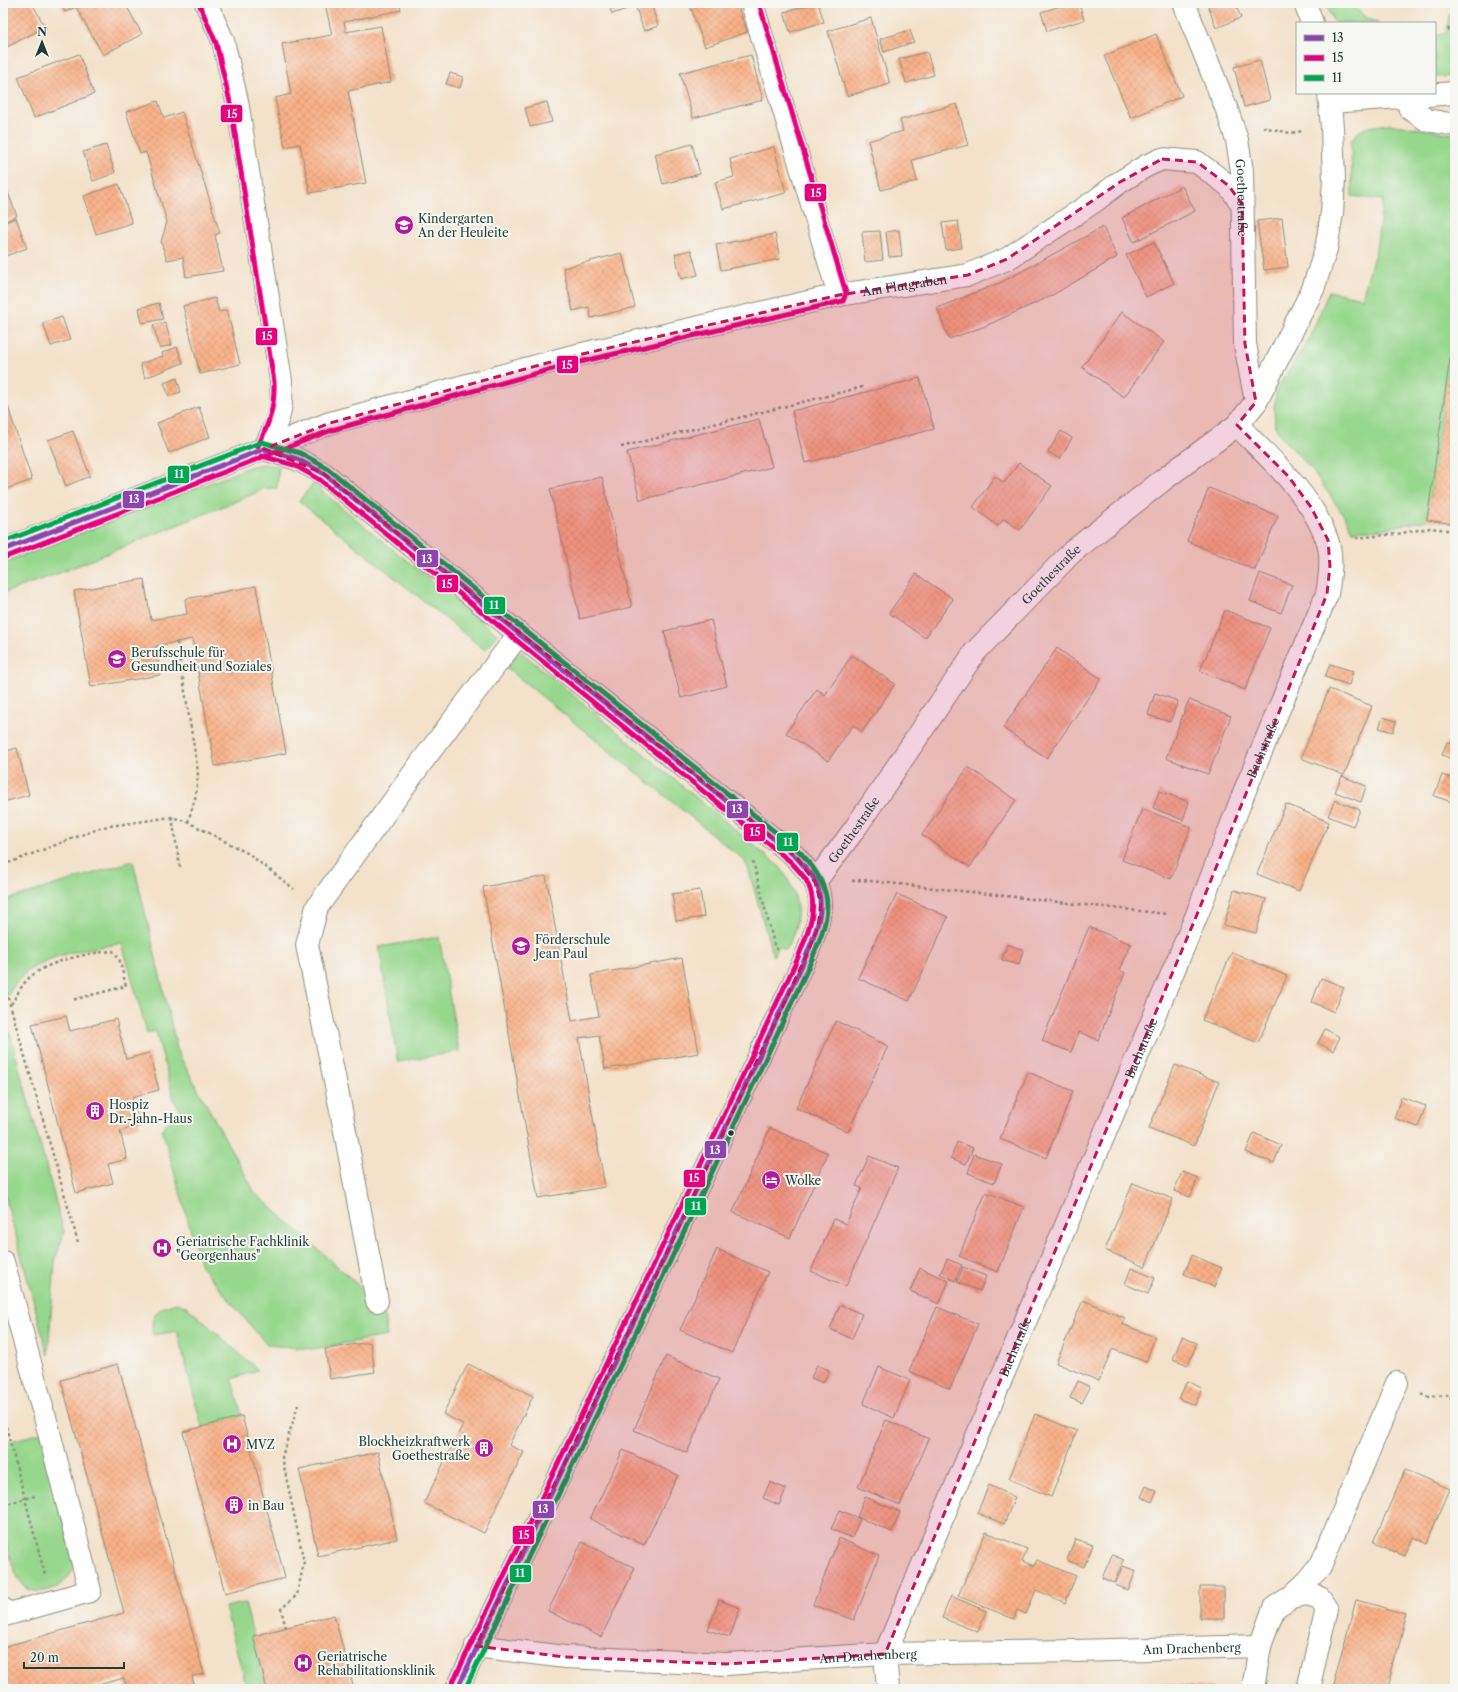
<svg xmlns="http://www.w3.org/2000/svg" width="1458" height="1692" font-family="'Libre Caslon Text',serif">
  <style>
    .green { fill: #97d78d; stroke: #5b8a60 }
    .building { fill: url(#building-cross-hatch) }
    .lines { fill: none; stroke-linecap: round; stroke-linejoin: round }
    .minor-casing { stroke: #898f7e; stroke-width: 24 }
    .path { stroke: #898f7e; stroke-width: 2.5; stroke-dasharray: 3 3; stroke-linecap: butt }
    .minor { stroke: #fff; stroke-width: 22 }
    .bus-1-casing { stroke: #f6f6f2; stroke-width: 8 }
    .bus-2-casing { stroke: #f6f6f2; stroke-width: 8 }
    .bus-3-casing { stroke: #f6f6f2; stroke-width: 8 }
    .bus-1 { stroke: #8e44ad; stroke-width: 5 }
    .bus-2 { stroke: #e5007d; stroke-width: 5 }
    .bus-3 { stroke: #00a651; stroke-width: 5 }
    .marked { fill: #c2185b; fill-opacity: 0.2; stroke: #c2185b; stroke-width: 3; stroke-dasharray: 8 5; stroke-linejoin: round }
    .bus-dot { fill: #1f3d34; stroke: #f6f6f2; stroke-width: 1.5 }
    .labels { text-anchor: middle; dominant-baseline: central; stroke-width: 4; stroke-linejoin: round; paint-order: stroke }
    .street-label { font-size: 12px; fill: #1f3d34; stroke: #f6f6f2 }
    .poi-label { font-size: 12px; fill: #1f3d34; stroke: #f6f6f2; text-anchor: start }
    .line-badge { stroke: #f6f6f2; stroke-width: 1.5 }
    .badge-label { font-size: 11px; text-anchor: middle; font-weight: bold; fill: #fff }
  </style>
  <defs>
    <pattern id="building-cross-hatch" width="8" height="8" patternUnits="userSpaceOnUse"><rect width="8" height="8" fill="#f9b087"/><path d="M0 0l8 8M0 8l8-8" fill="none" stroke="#d59875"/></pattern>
  </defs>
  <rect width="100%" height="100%" fill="#f6f6f2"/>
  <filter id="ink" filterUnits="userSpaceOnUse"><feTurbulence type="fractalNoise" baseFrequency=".025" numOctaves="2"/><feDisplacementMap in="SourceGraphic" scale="8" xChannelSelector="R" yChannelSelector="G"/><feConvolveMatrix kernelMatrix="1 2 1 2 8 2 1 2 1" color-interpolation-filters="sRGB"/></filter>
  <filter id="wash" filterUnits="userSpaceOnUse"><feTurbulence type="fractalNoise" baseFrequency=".012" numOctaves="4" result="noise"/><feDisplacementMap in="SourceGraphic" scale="16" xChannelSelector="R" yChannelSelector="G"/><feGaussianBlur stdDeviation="0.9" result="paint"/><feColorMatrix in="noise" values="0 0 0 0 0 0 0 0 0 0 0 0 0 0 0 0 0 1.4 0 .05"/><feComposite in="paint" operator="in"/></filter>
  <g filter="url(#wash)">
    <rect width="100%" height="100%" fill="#f3e1c9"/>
    <path class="green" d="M1326 3H1350L1364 16 1378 23H1334Z
      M1449 15H1455V76L1435 77V36L1446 33Z
      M1389 124 1455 134V324L1427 520 1382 529 1353 531 1347 520 1313 471 1280 435 1275 426 1274 408 1277 389 1309 339 1329 291 1362 298 1376 249 1383 200 1352 196 1351 141C1359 126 1374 126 1389 124Z
      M264 464 279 466 277 488H265L251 495 57 574 3 593V563L228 476 251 466Z
      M313 484 498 635 485 650 299 501Z
      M520 651 781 868C800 897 803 919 786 950L778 946 773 956 748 868 744 860 507 668Z
      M133 861 178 1053 255 1193 383 1307 387 1336 313 1349 267 1345 201 1266 162 1129 171 1118 183 1113 175 1103 156 1031 147 1033 122 943C90 949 55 952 28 971 17 979 10 992 3 1003V901Z
      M439 937 459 1051 398 1062 379 947Z
      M3 1008 64 1232 55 1261 48 1355 3 1188Z
      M177 1303 187 1307 258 1370 232 1379 242 1416 202 1427 177 1331 153 1335C149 1313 158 1308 177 1303Z
      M41 1433 75 1566C67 1581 60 1589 43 1591 19 1595 13 1567 8 1549 7 1543 4 1536 3 1529 0 1501 3 1472 3 1443Z
      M245 1603 267 1689H247L225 1607Z"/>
    <g id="blocks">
      <path class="building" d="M3 3H32L45 27 7 47 3 40Z
        M60 3H125L142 34 103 55 76 7 65 12Z
        M325 3H399L401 10 344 22 346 32 381 26 391 82 348 91 366 183 310 193 300 144 285 147 275 98 291 94 282 44 332 35Z
        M608 3H645L612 14Z
        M651 3 658 26 644 31 636 8Z
        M689 3H737L747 32 705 47Z
        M818 3 824 22 790 32 784 12Z
        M1071 3H1079L1084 20 1047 31 1041 12Z
        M1207 3H1235L1241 18 1216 28Z
        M871 18 890 84 847 96 828 31Z
        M910 30 914 42 884 52 880 39Z
        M1156 34 1182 96 1131 118 1104 56Z
        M927 52 934 75 906 83 899 59Z
        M79 54 94 94 34 118 18 77Z
        M751 55 763 100 693 118 680 73Z
        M1260 60 1270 100 1244 107 1234 67Z
        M450 73 463 77 460 88 446 84Z
        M158 101 164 118 182 112 220 233 215 235 223 271 186 277 183 257 167 260 161 242 167 222 146 152 140 154 126 112Z
        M547 102 552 122 530 127 525 108Z
        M957 104 968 145 912 160 917 181 881 190 868 141 903 131 900 120Z
        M692 144 700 174 663 184 655 154Z
        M106 145 115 173 93 181 83 152Z
        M774 147 786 193 723 209 715 182 734 177 730 159Z
        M119 184 132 223 96 234 84 196Z
        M5 185 17 216 3 222V186Z
        M1182 186 1195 211 1134 242 1122 218Z
        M16 218 27 248 3 257V223Z
        M1282 218 1288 267 1264 270 1257 221Z
        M958 221 962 248 946 250 942 223Z
        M1103 227 1117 257 1049 297 983 327 949 339 937 308 1002 282Z
        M899 230 902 256 889 257 886 232Z
        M880 231 883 260 865 262 862 232Z
        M775 234 780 259 721 270 716 245Z
        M1154 242 1174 283 1146 297 1126 255Z
        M691 250 698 275 681 279 675 254Z
        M622 253 635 307 591 318 589 307 573 311 563 268Z
        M215 298 219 312 227 310 240 364 200 374 183 306Z
        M159 303 163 319 142 323 139 308Z
        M1122 312 1164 342 1124 397 1082 367Z
        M62 317 70 340 51 346 43 323Z
        M165 322 172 345 160 348 153 325Z
        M1454 330H1455V524L1427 520Z
        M177 347 183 363 145 378 140 364 163 356 162 353Z
        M177 378 181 392 169 396 164 383Z
        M920 378 934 429 805 463 792 411Z
        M3 392 32 480 3 490Z
        M199 407 210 437 169 453 157 423Z
        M759 419 772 467 640 500 627 452Z
        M73 431 90 476 66 486 48 440Z
        M1061 431 1072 438 1060 459 1048 452Z
        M1019 463 1052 486 1020 530 1004 519 998 526 973 507 995 476 1004 483Z
        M602 477 632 607 580 619 550 489Z
        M1209 488 1278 516 1255 570 1187 541Z
        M1260 573 1292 585 1281 613 1250 601Z
        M916 574 953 599 925 638 889 613Z
        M144 579 151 620 187 614 185 599 256 586 286 753 215 766 192 639 156 646 160 675 91 687 74 591Z
        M1454 590H1455V602L1453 601Z
        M1225 610 1270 628 1245 690 1200 671Z
        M711 620 727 686 681 698 664 631Z
        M1057 648 1101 679 1047 758 1003 728Z
        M852 655 895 684 862 732 853 725 828 761 786 733 817 689 825 695Z
        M1330 664 1353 671 1349 685 1325 677Z
        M1329 689 1372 706 1344 775 1301 758Z
        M1155 693 1178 701 1170 722 1148 715Z
        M1189 700 1231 716 1208 774 1166 758Z
        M1383 717 1396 721 1393 732 1379 728Z
        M1447 742 1455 745V760L1442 755Z
        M17 748 29 795 3 802V752Z
        M968 767 1016 800 970 867 922 835Z
        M1442 775 1455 779V792L1452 802 1434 796Z
        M1342 776 1366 786 1361 802 1335 792Z
        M1159 791 1189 802 1183 820 1153 808Z
        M1335 800 1360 810 1353 826 1328 816Z
        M1286 804 1329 822 1299 891 1257 874Z
        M1142 809 1191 827 1171 879 1122 860Z
        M546 876 572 1021 599 1016 591 975 682 958 699 1053 605 1069 599 1035 579 1038 605 1187 538 1198 483 887Z
        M700 890 704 917 676 921 672 894Z
        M1234 890 1266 899 1256 933 1224 925Z
        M897 894 948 917 909 1001 858 978Z
        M1089 927 1131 944 1120 970 1125 973 1098 1040 1079 1032 1071 1052 1042 1041Z
        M1007 944 1023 950 1019 965 1002 960Z
        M1232 952 1287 976 1258 1043 1202 1020Z
        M1321 978 1344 987 1334 1012 1312 1002Z
        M66 1016 70 1031 116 1019 126 1059 149 1053 159 1090 132 1097 140 1126 120 1131 127 1159 108 1164 113 1183 76 1193 32 1024Z
        M836 1021 888 1046 848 1132 796 1108Z
        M1325 1029 1340 1037 1333 1051 1318 1043Z
        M1175 1065 1219 1082 1194 1146 1149 1128Z
        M1028 1072 1073 1091 1046 1158 1000 1139Z
        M1401 1097 1426 1106 1418 1127 1394 1118Z
        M770 1128 828 1153 790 1238 733 1212Z
        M1254 1133 1281 1145 1274 1163 1246 1152Z
        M957 1142 973 1148 966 1164 951 1158Z
        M974 1154 1002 1164 994 1183 968 1173Z
        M869 1156 898 1168 846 1286 811 1271 834 1219 846 1224 862 1188 856 1186Z
        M1182 1172 1198 1178 1190 1197 1174 1191Z
        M1133 1183 1173 1199 1145 1267 1105 1250Z
        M986 1192 1024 1207 998 1272 959 1256Z
        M717 1249 768 1272 732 1353 680 1330Z
        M1192 1255 1222 1268 1214 1287 1184 1274Z
        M947 1259 962 1265 955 1281 940 1274Z
        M963 1267 986 1276 980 1291 957 1282Z
        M920 1268 949 1281 939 1304 910 1291Z
        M1131 1268 1155 1278 1148 1294 1125 1284Z
        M1083 1300 1125 1318 1122 1324 1155 1337 1146 1362 1112 1349 1099 1381 1056 1363Z
        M840 1305 862 1314 852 1339 830 1329Z
        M937 1307 978 1324 950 1389 909 1371Z
        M1182 1337 1197 1343 1188 1365 1173 1359Z
        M370 1342 375 1372 330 1379 325 1349Z
        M666 1356 719 1379 687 1453 634 1430Z
        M118 1364 204 1674 192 1676 195 1689H127L124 1678 84 1689H3V1647L124 1613 61 1380Z
        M468 1364 533 1396 509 1445 524 1452 484 1533 424 1503 463 1424 443 1414Z
        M817 1365 829 1370 823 1383 811 1378Z
        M879 1367 910 1380 894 1418 863 1404Z
        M1078 1381 1090 1387 1082 1403 1070 1398Z
        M1187 1381 1202 1388 1195 1405 1179 1399Z
        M1035 1414 1077 1431 1051 1497 1009 1479Z
        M242 1416 285 1578 225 1593 183 1432Z
        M886 1420 929 1439 900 1505 858 1487Z
        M623 1450 678 1475 644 1545 590 1519Z
        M378 1452 397 1539 318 1556 299 1469Z
        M1405 1470 1450 1489 1427 1543 1413 1537 1405 1556 1373 1543Z
        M770 1482 786 1489 779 1505 763 1498Z
        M989 1485 1015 1497 1004 1524 977 1513Z
        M1146 1486 1157 1491 1152 1502 1141 1497Z
        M865 1497 900 1512 892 1532 857 1517Z
        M840 1510 860 1519 852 1538 831 1529Z
        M986 1532 1027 1549 1022 1561 1034 1566 1037 1560 1076 1576 1065 1603 1036 1590 1026 1614 1017 1610 1014 1619 958 1596Z
        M839 1538 879 1556 854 1620 813 1605Z
        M1075 1539 1093 1545 1084 1567 1067 1560Z
        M582 1542 635 1568 601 1637 548 1611Z
        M1112 1555 1124 1560 1114 1583 1102 1578Z
        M1123 1566 1136 1571 1128 1590 1115 1585Z
        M1200 1587H1224V1618H1200Z
        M951 1596 986 1611 978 1632 942 1618Z
        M719 1600 740 1608 730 1637 708 1630Z
        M1356 1600 1407 1614 1388 1689H1332Z
        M334 1615 354 1689H267L253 1636Z
        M1167 1685 1213 1687V1689H1166Z"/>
    </g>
  </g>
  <g filter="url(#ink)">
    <use href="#blocks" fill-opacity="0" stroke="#898f7e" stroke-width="1"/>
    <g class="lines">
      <g class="minor-casing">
        <g id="minor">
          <path d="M206 3 223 41 237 101 281 381C283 413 278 421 264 449"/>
          <path d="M752 3 839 295"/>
          <path id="s1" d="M1184 3 1227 110 1237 140 1242 171 1245 344 1256 402"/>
          <path d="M1305 3 1312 23"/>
          <path d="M1406 97 1410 109 1427 120 1455 125"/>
          <path d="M1331 102 1455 93"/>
          <path d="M264 449 297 459 323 473 519 634 796 857C802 865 811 873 815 882 828 910 813 938 803 963L659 1269 457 1689"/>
          <path id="s2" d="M3 550 330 423 565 358 839 295 968 275 1007 259 1095 201 1120 182 1146 166 1162 159 1197 162 1229 186 1242 204"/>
          <path id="s3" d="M815 882 854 830 975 652 1072 552 1163 480 1237 425 1256 402 1313 289 1326 249 1332 213 1334 179 1332 128 1329 93"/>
          <path d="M3 1262 42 1407"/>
          <path d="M377 1301 341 1110 307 945 317 907 421 763 519 634"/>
          <path d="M1291 1597 1307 1594 1320 1598 1327 1609 1308 1689"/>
          <path d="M3 1609 5 1615 90 1591 45 1417"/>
          <path id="s4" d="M476 1646 565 1657 726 1664 885 1654 1075 1651 1260 1646 1253 1689"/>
          <path d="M1260 1646 1274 1608 1291 1597 1308 1581 1321 1565 1397 1383"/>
          <path id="s5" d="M888 1689 885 1654 1196 917 1245 790 1327 594C1330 577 1333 556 1327 540 1311 494 1270 459 1237 425"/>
        </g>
      </g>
      <path class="path" d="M1449 8 1455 9
        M1448 28 1455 40
        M1263 127 1290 133 1303 131
        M621 447 863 387
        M1356 538 1396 534 1430 528 1455 531
        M177 642 198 772 196 795 188 822
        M172 817 180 868
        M753 861 775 948 778 950
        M3 865 103 827 172 817 188 822 249 854 294 889
        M852 881 862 880 1167 914
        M3 980 78 1242
        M11 1004C16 997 20 988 26 981 44 961 88 953 113 951L119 958 126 986 72 1000
        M1422 1394 1427 1397 1446 1395 1455 1402
        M3 1415 45 1575
        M3 1505 35 1496
        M286 1628 281 1609 297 1595 304 1562 282 1457 298 1405"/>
      <use href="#minor" class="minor"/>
      <g class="bus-1-casing">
        <path id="bus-1" d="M264 449 297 459 323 473 519 634 796 857C802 864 809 871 814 879 829 906 814 937 803 963L659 1269 457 1689
          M3 550 264 449"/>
      </g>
      <g class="bus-2-casing">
        <path id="bus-2" d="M200 6 216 43 230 102 274 382C275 406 269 424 258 446
          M262 456 294 465 319 479 515 639 791 862C797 869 805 876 808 884 820 910 806 937 797 960L653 1266 451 1686
          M6 557 332 430 567 365 843 301 846 293 759 3"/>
      </g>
      <g class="bus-3-casing">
        <path id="bus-3" d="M3 542 262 442 300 453 327 468 523 629 800 852C839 895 830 916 809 966L665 1272 465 1689"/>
      </g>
      <use href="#bus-1" class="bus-1"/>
      <use href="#bus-2" class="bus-2"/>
      <use href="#bus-3" class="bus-3"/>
    </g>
  </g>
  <path class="marked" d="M1162 159 1197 162 1229 186 1242 204 1245 344 1256 402 1237 425 1288 476 1311 507 1328 540 1330 566 1327 594 1196 917 885 1654 726 1664 565 1657 476 1646 659 1269 803 963 818 927 821 903 815 882 796 857 323 473 264 449 330 423 565 358 839 295 968 275 1007 259 1120 182Z"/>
  <defs>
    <g id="school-disc" transform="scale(1)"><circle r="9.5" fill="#b5179e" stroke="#f6f6f2"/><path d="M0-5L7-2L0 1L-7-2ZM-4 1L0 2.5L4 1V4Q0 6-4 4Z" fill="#fff"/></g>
    <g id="building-disc" transform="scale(1)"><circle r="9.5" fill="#b5179e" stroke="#f6f6f2"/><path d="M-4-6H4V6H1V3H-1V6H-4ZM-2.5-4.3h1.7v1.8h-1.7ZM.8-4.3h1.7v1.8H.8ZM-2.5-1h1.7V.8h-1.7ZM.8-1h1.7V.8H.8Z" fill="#fff"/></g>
    <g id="hotel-disc" transform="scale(1)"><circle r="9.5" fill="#b5179e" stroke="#f6f6f2"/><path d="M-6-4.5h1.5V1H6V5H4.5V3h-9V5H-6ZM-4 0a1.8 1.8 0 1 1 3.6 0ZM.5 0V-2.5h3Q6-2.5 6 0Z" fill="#fff"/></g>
    <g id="hospital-disc" transform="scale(1)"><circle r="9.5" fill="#b5179e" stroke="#f6f6f2"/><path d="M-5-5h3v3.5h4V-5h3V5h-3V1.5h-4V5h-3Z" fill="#fff"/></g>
  </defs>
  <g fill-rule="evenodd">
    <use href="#school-disc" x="404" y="225"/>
    <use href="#school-disc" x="117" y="659"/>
    <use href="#school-disc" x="521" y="946"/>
    <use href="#building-disc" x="95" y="1111"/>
    <use href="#hotel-disc" x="771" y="1180"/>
    <use href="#hospital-disc" x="162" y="1248"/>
    <use href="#hospital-disc" x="232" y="1444"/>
    <use href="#building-disc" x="484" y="1448"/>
    <use href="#building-disc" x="234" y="1505"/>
    <use href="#hospital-disc" x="303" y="1663"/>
  </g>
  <circle class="bus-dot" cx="731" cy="1133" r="3.5"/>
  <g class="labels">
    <g class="street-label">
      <text stroke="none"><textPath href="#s1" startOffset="205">Goethestraße</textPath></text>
      <text stroke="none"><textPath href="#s2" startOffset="942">Am Flutgraben</textPath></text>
      <text stroke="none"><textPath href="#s3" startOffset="389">Goethestraße</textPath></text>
      <text stroke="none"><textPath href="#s5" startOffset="1017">Bachstraße</textPath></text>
      <text stroke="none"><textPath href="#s3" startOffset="65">Goethestraße</textPath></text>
      <text stroke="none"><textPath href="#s5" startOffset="693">Bachstraße</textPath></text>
      <text stroke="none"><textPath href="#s5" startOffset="369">Bachstraße</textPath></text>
      <text stroke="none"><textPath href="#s4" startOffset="717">Am Drachenberg</textPath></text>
      <text stroke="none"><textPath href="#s4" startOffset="393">Am Drachenberg</textPath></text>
    </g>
    <g class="poi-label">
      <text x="418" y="218">Kindergarten<tspan x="418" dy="14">An der Heuleite</tspan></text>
      <text x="131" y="652">Berufsschule für<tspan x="131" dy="14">Gesundheit und Soziales</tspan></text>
      <text x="535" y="939">Förderschule<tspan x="535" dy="14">Jean Paul</tspan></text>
      <text x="109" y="1104">Hospiz<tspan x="109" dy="14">Dr.-Jahn-Haus</tspan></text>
      <text x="785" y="1180">Wolke</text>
      <text x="176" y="1241">Geriatrische Fachklinik<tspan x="176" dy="14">"Georgenhaus"</tspan></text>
      <text x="470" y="1441" text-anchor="end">Blockheizkraftwerk<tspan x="470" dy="14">Goethestraße</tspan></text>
      <text x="246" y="1444">MVZ</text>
      <text x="248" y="1505">in Bau</text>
      <text x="317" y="1656">Geriatrische<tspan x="317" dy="14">Rehabilitationsklinik</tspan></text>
    </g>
  </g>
  <g class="line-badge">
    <rect x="220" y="104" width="23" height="19" rx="4" fill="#e5007d"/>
    <rect x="804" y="183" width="23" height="19" rx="4" fill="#e5007d"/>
    <rect x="255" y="327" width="23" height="19" rx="4" fill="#e5007d"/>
    <rect x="556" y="355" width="23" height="19" rx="4" fill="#e5007d"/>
    <rect x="167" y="465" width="23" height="19" rx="4" fill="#00a651"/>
    <rect x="122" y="490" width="23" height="19" rx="4" fill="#8e44ad"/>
    <rect x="416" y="549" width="23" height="19" rx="4" fill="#8e44ad"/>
    <rect x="436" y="574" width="23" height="19" rx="4" fill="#e5007d"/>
    <rect x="483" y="596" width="23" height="19" rx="4" fill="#00a651"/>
    <rect x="726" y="800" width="23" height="19" rx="4" fill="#8e44ad"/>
    <rect x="743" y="823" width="23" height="19" rx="4" fill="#e5007d"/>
    <rect x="776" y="832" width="23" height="20" rx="4" fill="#00a651"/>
    <rect x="704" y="1140" width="23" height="19" rx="4" fill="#8e44ad"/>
    <rect x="683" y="1169" width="23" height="19" rx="4" fill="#e5007d"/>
    <rect x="684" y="1197" width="23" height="19" rx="4" fill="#00a651"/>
    <rect x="532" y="1500" width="23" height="19" rx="4" fill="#8e44ad"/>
    <rect x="512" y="1525" width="23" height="20" rx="4" fill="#e5007d"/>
    <rect x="509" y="1564" width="23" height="19" rx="4" fill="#00a651"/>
  </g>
  <g class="badge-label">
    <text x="232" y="118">15</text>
    <text x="816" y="197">15</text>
    <text x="267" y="340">15</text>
    <text x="567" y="369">15</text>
    <text x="179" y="478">11</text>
    <text x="134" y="503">13</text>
    <text x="427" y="563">13</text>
    <text x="447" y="588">15</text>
    <text x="494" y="609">11</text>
    <text x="737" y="813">13</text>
    <text x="755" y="836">15</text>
    <text x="788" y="846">11</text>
    <text x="715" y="1154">13</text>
    <text x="694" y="1182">15</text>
    <text x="696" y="1210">11</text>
    <text x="543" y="1513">13</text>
    <text x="524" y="1539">15</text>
    <text x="520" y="1577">11</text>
  </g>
  <rect width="1458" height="1692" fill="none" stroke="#f6f6f2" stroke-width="16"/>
  <rect x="1296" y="22" width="140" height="72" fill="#f6f6f2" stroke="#a0aca6"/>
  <rect x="1304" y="35" width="20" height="6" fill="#8e44ad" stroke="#a0aca6"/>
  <text x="1332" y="42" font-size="12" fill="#1f3d34">13</text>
  <rect x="1304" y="55" width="20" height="6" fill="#e5007d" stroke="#a0aca6"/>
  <text x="1332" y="62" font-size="12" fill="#1f3d34">15</text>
  <rect x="1304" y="75" width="20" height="6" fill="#00a651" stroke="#a0aca6"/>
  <text x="1332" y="82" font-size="12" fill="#1f3d34">11</text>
  <g transform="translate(42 42)" stroke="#f6f6f2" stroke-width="3" paint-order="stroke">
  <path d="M0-3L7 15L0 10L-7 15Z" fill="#1f3d34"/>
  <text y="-6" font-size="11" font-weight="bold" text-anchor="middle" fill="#1f3d34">N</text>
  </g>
  <path d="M24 1662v6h100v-6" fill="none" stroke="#1f3d34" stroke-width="2"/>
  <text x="30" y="1662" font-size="12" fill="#1f3d34" stroke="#f6f6f2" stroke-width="3" paint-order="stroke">20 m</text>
</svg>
